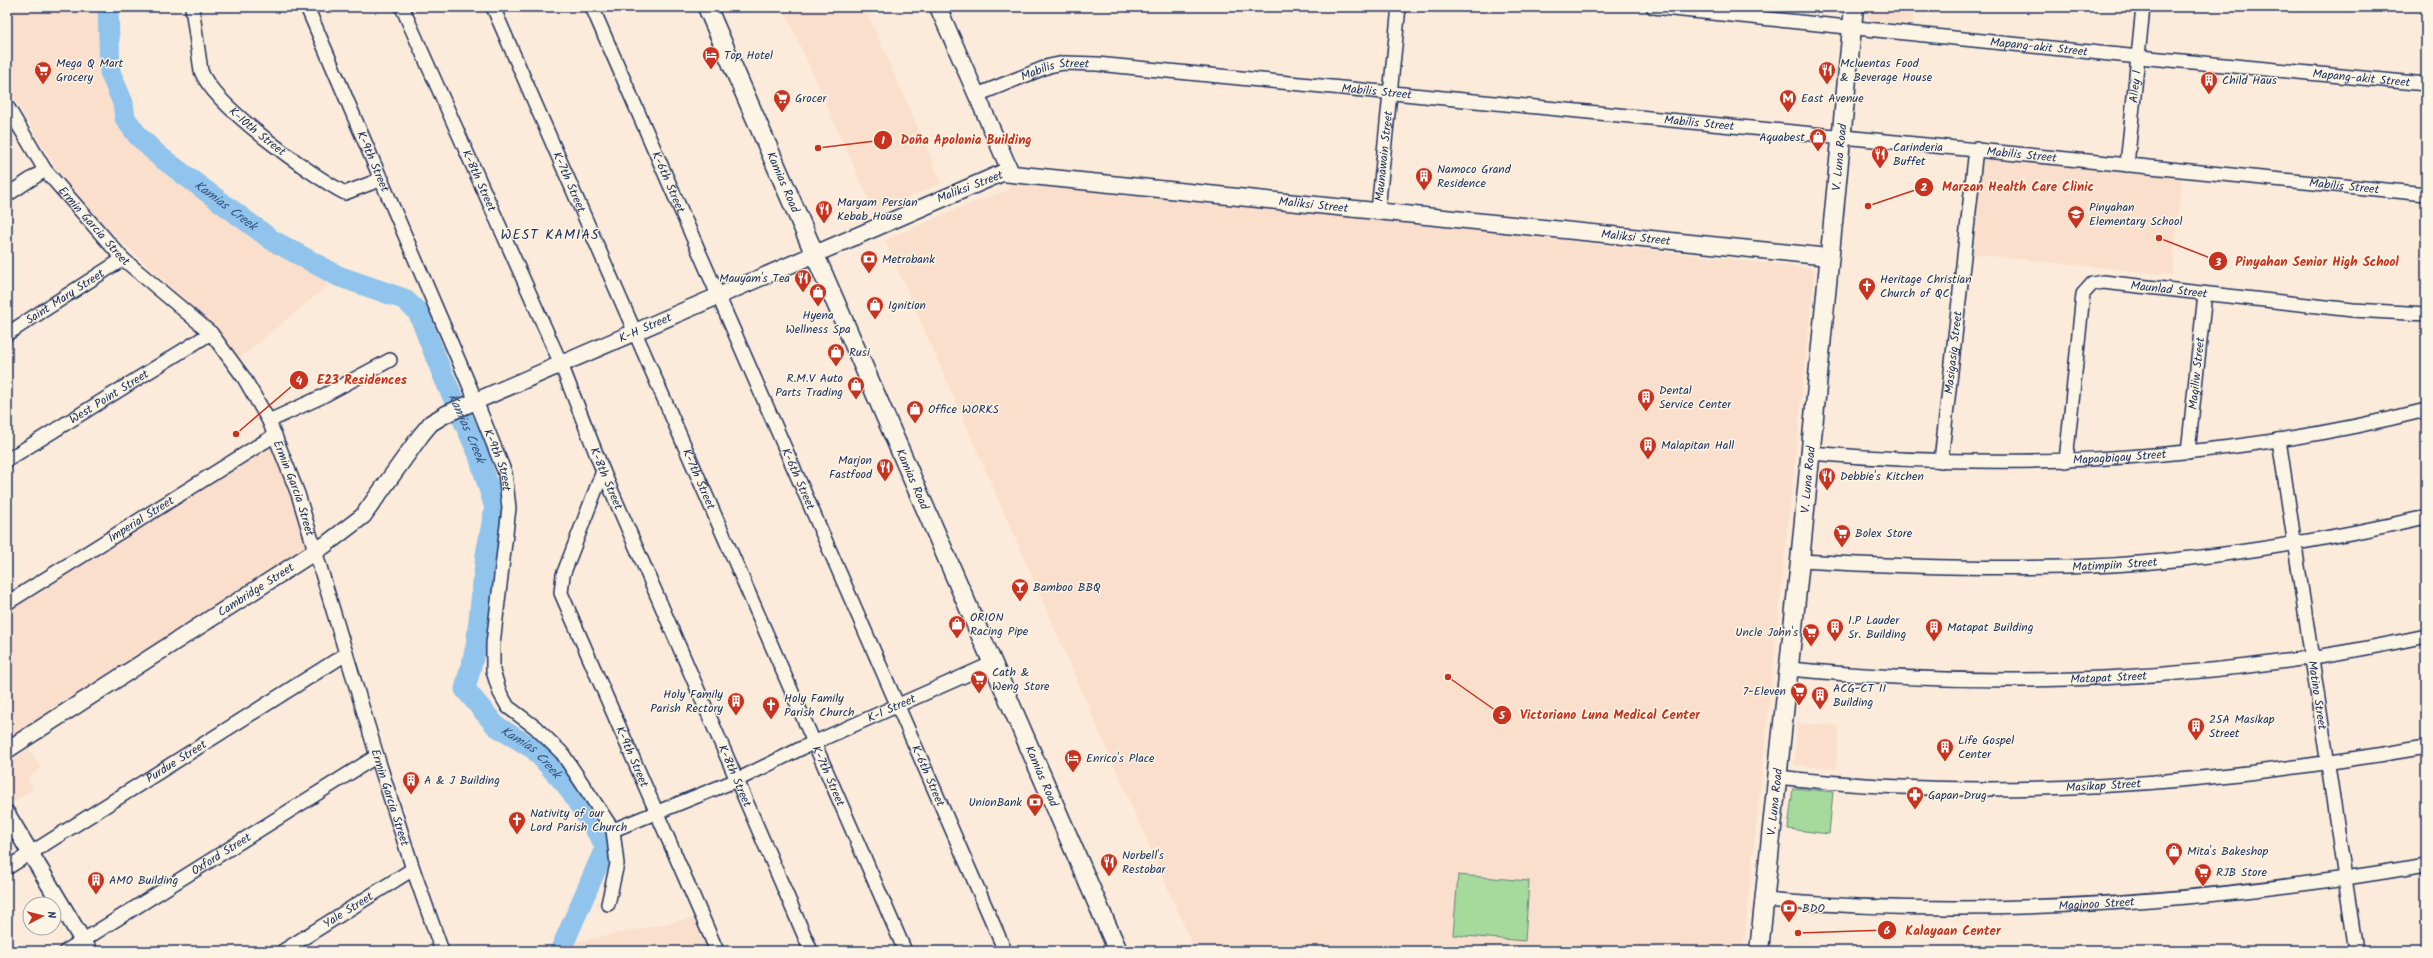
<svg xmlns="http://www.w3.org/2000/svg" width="2433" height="958" font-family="Kalam,sans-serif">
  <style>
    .built { fill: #fbdfcd }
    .green { fill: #a6da9c; stroke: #60847d }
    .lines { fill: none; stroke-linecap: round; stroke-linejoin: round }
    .river { stroke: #90c4ed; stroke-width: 21 }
    .minor-casing { stroke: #1b2f5e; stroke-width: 16 }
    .tertiary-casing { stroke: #1b2f5e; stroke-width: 19 }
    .secondary-casing { stroke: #1b2f5e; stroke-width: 21 }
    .minor { stroke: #fcf5e5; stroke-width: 13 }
    .tertiary { stroke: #fcf5e5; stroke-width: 16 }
    .secondary { stroke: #fcf5e5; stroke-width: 18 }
    .labels { text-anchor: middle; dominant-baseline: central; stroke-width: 3; stroke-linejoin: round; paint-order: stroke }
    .street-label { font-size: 12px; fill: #1b2f5e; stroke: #fcf5e5 }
    .poi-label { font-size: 12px; fill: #1b2f5e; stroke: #fcf5e5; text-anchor: start }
    .water-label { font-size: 13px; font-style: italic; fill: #385482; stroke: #fcf5e5 }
    .quarter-label { font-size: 14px; letter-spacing: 1px; fill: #1b2f5e; stroke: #fcf5e5 }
    .leader { fill: none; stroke: #c8321e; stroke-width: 1.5 }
    .callout-dot { fill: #c8321e; stroke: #fcf5e5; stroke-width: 1.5 }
    .mark-label { font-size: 12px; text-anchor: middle; font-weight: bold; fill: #fff }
    .callout-label { font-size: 13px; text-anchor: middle; font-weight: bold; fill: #c8321e; stroke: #fcf5e5; stroke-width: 3; stroke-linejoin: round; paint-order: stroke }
  </style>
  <rect width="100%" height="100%" fill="#fcebda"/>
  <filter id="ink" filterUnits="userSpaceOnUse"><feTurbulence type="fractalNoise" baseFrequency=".025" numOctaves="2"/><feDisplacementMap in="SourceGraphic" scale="8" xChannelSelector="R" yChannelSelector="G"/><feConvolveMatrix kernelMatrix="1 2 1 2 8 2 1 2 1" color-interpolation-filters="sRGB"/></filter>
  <g filter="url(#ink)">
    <path class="built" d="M7 7H104L103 69 123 118 156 158 235 219 314 269 336 279 240 358 174 290 89 211 57 170 7 86Z
      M783 7H865L942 183 874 212Z
      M1868 7H1914L1913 24 1871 21 1867 17Z
      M1982 158 2182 177 2172 275 1972 254Z
      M1011 182 1456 228 1815 269 1743 951H1195L885 240 960 207 1009 190Z
      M271 442 309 549 7 740V608Z
      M1797 723 1839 726 1836 769 1794 765Z
      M29 749 41 768 27 778 34 789 14 801 7 790V762Z
      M695 918 710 951H570L569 943Z
      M2343 945 2344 951H2296Z"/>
    <path class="green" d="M1793 788 1833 792 1829 834 1788 829Z
      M1458 875 1529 881 1525 941 1453 935Z"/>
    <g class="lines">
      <path class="river" id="s1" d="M108 7 110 72 123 103 125 118 138 136 159 156 272 240 338 276 404 299 418 312 442 373 478 453 495 508 486 554 476 647 465 689 496 726 534 749 567 786 606 846 562 947 563 951"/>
      <g class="minor-casing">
        <g id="minor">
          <path id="s2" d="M192 7 201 71C214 106 311 175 345 193L382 179"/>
          <path id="s3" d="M307 7 476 401 505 473 509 508 493 644V671L500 693 508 707 535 727 562 753 613 830 617 864 608 904"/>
          <path id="s4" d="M402 7 561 364 603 471 811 951"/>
          <path id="s5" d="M493 7 905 951"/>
          <path id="s6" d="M592 7 1005 951"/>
          <path id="s7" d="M1653 7 2139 57 2426 84"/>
          <path id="s8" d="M977 95 1049 66 1064 63 1097 64 2426 194"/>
          <path id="s9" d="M7 106 45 170 123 259 211 333 244 378 269 421 298 494 377 756 413 869 442 951"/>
          <path id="s10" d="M2127 165 2143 7"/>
          <path d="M7 195 45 170"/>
          <path id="s11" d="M1378 210 1399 7"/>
          <path id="s12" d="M7 334 123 259"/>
          <path d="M269 421 321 397 390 360"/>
          <path id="s13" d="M2279 440 2356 951"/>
          <path id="s14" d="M2188 452 2205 294"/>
          <path id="s15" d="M1810 453C2016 471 2225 461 2426 410"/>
          <path id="s16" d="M7 460 211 333"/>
          <path id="s17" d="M1941 461 1976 149"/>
          <path id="s18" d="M2066 461 2083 294 2092 284 2103 282 2353 310 2426 314"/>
          <path id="s19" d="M603 471 563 575 561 593 717 951"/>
          <path id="s20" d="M1800 561C1889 566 1977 569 2066 567 2187 564 2308 544 2426 517"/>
          <path id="s21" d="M7 603 275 435"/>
          <path id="s22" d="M1789 669C2000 690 2218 682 2426 636"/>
          <path id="s23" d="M1778 777C1995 803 2212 784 2426 747"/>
          <path id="s24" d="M613 830 737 780 802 748 993 663"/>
          <path id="s25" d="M7 868 346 654"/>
          <path id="s26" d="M1765 900C1987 919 2207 903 2426 865"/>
          <path id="s27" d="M66 951 377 756"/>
          <path id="s28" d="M283 951 413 869"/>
        </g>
      </g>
      <g class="tertiary-casing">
        <g id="tertiary">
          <path d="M938 7 1011 173"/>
          <path id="s29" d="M7 750 325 545 363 516 421 435 431 423 446 414 1002 173 1829 257"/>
          <path d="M7 814 89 951"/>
        </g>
      </g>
      <g class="secondary-casing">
        <g id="secondary">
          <path id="s30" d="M707 7 1118 951"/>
          <path id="s31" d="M1759 951 1800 561 1854 7"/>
        </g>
      </g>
      <use href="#minor" class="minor"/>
      <use href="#tertiary" class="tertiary"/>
      <use href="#secondary" class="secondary"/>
    </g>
  </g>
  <defs>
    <g id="hotel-pin" transform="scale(0.9)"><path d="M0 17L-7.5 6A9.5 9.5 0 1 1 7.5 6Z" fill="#c8321e" stroke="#fcf5e5"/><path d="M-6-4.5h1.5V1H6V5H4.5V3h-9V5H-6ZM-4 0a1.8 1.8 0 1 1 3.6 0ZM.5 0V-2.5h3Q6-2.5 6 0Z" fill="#fff"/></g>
    <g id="supermarket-pin" transform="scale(0.9)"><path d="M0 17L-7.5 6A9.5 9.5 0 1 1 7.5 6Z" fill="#c8321e" stroke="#fcf5e5"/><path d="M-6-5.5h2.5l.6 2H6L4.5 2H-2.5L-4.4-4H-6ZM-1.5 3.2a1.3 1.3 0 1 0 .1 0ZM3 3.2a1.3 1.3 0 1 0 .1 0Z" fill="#fff"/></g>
    <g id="restaurant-pin" transform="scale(0.9)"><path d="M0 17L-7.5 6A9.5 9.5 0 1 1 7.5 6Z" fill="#c8321e" stroke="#fcf5e5"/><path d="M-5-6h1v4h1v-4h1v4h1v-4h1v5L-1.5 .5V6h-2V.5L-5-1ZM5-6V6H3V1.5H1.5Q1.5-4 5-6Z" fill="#fff"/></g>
    <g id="building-pin" transform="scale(0.9)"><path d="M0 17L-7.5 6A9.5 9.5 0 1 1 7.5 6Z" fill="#c8321e" stroke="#fcf5e5"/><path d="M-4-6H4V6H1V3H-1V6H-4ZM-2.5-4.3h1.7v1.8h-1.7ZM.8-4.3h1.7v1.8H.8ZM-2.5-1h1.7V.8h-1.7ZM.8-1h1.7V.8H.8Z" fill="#fff"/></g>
    <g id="metro-pin" transform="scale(0.9)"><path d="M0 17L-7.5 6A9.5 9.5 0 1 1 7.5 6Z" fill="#c8321e" stroke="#fcf5e5"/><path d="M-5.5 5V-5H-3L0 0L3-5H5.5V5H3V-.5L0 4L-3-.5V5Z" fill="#fff"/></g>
    <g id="shop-pin" transform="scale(0.9)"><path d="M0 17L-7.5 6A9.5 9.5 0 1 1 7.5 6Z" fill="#c8321e" stroke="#fcf5e5"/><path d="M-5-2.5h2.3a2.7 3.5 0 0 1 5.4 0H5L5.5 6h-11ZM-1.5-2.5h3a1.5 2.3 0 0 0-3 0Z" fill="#fff"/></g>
    <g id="school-pin" transform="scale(0.9)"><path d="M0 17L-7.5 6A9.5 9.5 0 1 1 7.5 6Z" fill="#c8321e" stroke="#fcf5e5"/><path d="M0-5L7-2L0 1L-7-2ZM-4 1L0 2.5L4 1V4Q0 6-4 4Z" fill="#fff"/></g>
    <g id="bank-pin" transform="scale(0.9)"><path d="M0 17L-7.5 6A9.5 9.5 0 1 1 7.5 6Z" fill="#c8321e" stroke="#fcf5e5"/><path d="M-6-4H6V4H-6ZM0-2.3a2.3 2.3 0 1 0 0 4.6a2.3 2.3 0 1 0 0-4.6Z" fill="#fff"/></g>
    <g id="church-pin" transform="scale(0.9)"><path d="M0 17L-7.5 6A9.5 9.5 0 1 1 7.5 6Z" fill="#c8321e" stroke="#fcf5e5"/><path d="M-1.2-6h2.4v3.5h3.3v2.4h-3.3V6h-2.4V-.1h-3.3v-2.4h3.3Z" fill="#fff"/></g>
    <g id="bar-pin" transform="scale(0.9)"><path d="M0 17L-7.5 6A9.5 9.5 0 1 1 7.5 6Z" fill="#c8321e" stroke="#fcf5e5"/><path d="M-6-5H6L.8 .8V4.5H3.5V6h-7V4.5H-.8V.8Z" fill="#fff"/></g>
    <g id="pharmacy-pin" transform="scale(0.9)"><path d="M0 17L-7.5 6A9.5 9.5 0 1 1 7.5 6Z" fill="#c8321e" stroke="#fcf5e5"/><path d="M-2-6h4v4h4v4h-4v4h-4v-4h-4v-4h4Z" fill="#fff"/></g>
  </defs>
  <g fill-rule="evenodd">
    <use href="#hotel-pin" x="711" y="55"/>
    <use href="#supermarket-pin" x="43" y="70"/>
    <use href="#restaurant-pin" x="1827" y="70"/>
    <use href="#building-pin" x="2209" y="80"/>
    <use href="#supermarket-pin" x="782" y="98"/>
    <use href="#metro-pin" x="1788" y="98"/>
    <use href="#shop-pin" x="1818" y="137"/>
    <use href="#restaurant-pin" x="1880" y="154"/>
    <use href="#building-pin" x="1424" y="176"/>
    <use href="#restaurant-pin" x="824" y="209"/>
    <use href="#school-pin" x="2076" y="214"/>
    <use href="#bank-pin" x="869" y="259"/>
    <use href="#restaurant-pin" x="803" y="278"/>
    <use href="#church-pin" x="1867" y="286"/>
    <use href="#shop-pin" x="818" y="292"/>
    <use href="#shop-pin" x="875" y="305"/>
    <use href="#shop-pin" x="836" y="352"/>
    <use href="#shop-pin" x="856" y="385"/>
    <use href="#building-pin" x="1646" y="397"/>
    <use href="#shop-pin" x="915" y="409"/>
    <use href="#building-pin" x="1648" y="445"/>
    <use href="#restaurant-pin" x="885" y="467"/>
    <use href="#restaurant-pin" x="1827" y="476"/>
    <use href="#supermarket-pin" x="1842" y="533"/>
    <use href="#bar-pin" x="1020" y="587"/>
    <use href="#shop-pin" x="957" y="624"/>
    <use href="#building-pin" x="1835" y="627"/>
    <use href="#building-pin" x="1934" y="627"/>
    <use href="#supermarket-pin" x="1811" y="632"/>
    <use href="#supermarket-pin" x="979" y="679"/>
    <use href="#supermarket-pin" x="1799" y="691"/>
    <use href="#building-pin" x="1820" y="695"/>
    <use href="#building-pin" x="736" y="701"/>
    <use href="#church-pin" x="771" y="705"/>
    <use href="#building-pin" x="2196" y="726"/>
    <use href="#building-pin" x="1945" y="747"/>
    <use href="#hotel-pin" x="1073" y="758"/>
    <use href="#building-pin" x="411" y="780"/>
    <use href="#pharmacy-pin" x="1915" y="795"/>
    <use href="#bank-pin" x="1035" y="802"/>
    <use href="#church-pin" x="517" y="820"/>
    <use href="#shop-pin" x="2174" y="851"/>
    <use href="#restaurant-pin" x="1109" y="862"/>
    <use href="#supermarket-pin" x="2203" y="872"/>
    <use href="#building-pin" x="96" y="880"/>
    <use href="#bank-pin" x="1789" y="908"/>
  </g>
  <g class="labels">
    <g class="street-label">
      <text stroke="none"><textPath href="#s7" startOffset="388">Mapang-akit Street</textPath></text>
      <text stroke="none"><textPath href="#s8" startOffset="83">Mabilis Street</textPath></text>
      <text stroke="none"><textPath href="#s7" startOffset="712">Mapang-akit Street</textPath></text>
      <text stroke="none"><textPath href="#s10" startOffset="79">Alley 1</textPath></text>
      <text stroke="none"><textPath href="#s8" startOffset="407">Mabilis Street</textPath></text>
      <text stroke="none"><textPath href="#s8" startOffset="731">Mabilis Street</textPath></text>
      <text stroke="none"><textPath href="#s2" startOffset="148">K-10th Street</textPath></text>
      <text stroke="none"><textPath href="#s8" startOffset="1055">Mabilis Street</textPath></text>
      <text stroke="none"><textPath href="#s11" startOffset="54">Maunawain Street</textPath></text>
      <text stroke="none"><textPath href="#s31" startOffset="798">V. Luna Road</textPath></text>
      <text stroke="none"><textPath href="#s3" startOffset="168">K-9th Street</textPath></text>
      <text stroke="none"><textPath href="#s4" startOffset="190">K-8th Street</textPath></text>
      <text stroke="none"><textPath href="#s5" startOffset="191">K-7th Street</textPath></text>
      <text stroke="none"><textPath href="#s30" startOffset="191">Kamias Road</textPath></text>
      <text stroke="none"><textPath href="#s6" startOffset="191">K-6th Street</textPath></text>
      <text stroke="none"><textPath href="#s8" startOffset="1379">Mabilis Street</textPath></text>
      <text transform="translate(970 187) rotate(-21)">Maliksi Street</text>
      <text stroke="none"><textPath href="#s29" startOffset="1478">Maliksi Street</textPath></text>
      <text stroke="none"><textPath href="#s9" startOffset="149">Ermin Garcia Street</textPath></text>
      <text stroke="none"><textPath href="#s29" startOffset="1802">Maliksi Street</textPath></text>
      <text stroke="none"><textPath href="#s18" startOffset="259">Maunlad Street</textPath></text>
      <text stroke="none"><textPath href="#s12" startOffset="69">Saint Mary Street</textPath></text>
      <text stroke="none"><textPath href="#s29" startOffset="776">K-H Street</textPath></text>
      <text stroke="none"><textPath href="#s17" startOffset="109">Masigasig Street</textPath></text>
      <text stroke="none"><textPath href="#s14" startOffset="79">Magiliw Street</textPath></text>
      <text stroke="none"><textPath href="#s16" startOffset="120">West Point Street</textPath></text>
      <text stroke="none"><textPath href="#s15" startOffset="310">Mapagbigay Street</textPath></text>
      <text stroke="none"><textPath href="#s3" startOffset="492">K-9th Street</textPath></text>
      <text stroke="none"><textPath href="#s4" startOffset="514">K-8th Street</textPath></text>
      <text stroke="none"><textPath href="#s5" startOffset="515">K-7th Street</textPath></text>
      <text stroke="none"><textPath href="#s6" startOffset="515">K-6th Street</textPath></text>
      <text stroke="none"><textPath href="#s30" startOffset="515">Kamias Road</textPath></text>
      <text stroke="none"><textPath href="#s31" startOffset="474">V. Luna Road</textPath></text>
      <text stroke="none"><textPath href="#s9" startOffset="485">Ermin Garcia Street</textPath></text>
      <text stroke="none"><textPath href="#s21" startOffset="158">Imperial Street</textPath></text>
      <text stroke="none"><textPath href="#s20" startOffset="315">Matimpiin Street</textPath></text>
      <text stroke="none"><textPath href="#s29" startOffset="296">Cambridge Street</textPath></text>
      <text stroke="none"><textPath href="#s22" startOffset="320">Matapat Street</textPath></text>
      <text stroke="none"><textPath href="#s13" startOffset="258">Matino Street</textPath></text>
      <text stroke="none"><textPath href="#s24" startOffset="304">K-I Street</textPath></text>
      <text stroke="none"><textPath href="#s19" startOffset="308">K-9th Street</textPath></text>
      <text stroke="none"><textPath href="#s25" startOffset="200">Purdue Street</textPath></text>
      <text stroke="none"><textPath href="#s4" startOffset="838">K-8th Street</textPath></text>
      <text stroke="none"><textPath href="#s5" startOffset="839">K-7th Street</textPath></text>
      <text stroke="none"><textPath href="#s6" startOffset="839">K-6th Street</textPath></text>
      <text stroke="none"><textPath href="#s30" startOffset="839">Kamias Road</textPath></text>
      <text stroke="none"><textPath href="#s23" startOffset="326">Masikap Street</textPath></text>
      <text stroke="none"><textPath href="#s9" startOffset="809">Ermin Garcia Street</textPath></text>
      <text stroke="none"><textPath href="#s31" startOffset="150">V. Luna Road</textPath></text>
      <text stroke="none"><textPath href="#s27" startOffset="183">Oxford Street</textPath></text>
      <text stroke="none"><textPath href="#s26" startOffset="332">Maginoo Street</textPath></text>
      <text stroke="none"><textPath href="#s28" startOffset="77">Yale Street</textPath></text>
    </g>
    <g class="poi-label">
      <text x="724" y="55">Top Hotel</text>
      <text x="56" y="63">Mega Q Mart<tspan x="56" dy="14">Grocery</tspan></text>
      <text x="1840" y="63">Mcluentas Food<tspan x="1840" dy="14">&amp; Beverage House</tspan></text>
      <text x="2222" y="80">Child Haus</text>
      <text x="795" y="98">Grocer</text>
      <text x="1801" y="98">East Avenue</text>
      <text x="1805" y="137" text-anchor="end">Aquabest</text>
      <text x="1893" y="147">Carinderia<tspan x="1893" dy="14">Buffet</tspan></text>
      <text x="1437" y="169">Namoco Grand<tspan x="1437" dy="14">Residence</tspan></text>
      <text x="837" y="202">Maryam Persian<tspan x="837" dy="14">Kebab House</tspan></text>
      <text x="2089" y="207">Pinyahan<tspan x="2089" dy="14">Elementary School</tspan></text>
      <text x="882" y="259">Metrobank</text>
      <text x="790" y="278" text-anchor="end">Mauyam's Tea</text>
      <text x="1880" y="279">Heritage Christian<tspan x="1880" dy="14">Church of QC</tspan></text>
      <text x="888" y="305">Ignition</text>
      <text x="818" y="315" text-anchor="middle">Hyena<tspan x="818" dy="14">Wellness Spa</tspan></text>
      <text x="849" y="352">Rusi</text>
      <text x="843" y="378" text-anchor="end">R.M.V Auto<tspan x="843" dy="14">Parts Trading</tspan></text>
      <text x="1659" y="390">Dental<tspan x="1659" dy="14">Service Center</tspan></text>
      <text x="928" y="409">Office WORKS</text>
      <text x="1661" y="445">Malapitan Hall</text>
      <text x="872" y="460" text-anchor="end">Marjon<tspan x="872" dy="14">Fastfood</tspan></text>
      <text x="1840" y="476">Debbie's Kitchen</text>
      <text x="1855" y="533">Bolex Store</text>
      <text x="1033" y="587">Bamboo BBQ</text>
      <text x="970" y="617">ORION<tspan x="970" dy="14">Racing Pipe</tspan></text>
      <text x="1848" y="620">I.P Lauder<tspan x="1848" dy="14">Sr. Building</tspan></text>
      <text x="1947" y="627">Matapat Building</text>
      <text x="1798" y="632" text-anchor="end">Uncle John's</text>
      <text x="992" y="672">Cath &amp;<tspan x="992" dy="14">Weng Store</tspan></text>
      <text x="1833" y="688">ACG-CT II<tspan x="1833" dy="14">Building</tspan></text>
      <text x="1786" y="691" text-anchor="end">7-Eleven</text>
      <text x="723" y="694" text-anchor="end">Holy Family<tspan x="723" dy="14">Parish Rectory</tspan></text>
      <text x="784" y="698">Holy Family<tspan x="784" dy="14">Parish Church</tspan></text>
      <text x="2209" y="719">25A Masikap<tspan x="2209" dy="14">Street</tspan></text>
      <text x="1958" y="740">Life Gospel<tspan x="1958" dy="14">Center</tspan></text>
      <text x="1086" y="758">Enrico's Place</text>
      <text x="424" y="780">A &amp; J Building</text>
      <text x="1928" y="795">Gapan Drug</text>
      <text x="1022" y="802" text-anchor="end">UnionBank</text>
      <text x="530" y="813">Nativity of our<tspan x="530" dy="14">Lord Parish Church</tspan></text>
      <text x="2187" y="851">Mita's Bakeshop</text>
      <text x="1122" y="855">Norbell's<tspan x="1122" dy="14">Restobar</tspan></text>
      <text x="2216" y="872">RJB Store</text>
      <text x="109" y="880">AMO Building</text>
      <text x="1802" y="908">BDO</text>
    </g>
    <g class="water-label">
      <text stroke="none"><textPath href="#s1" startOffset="248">Kamias Creek</textPath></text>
      <text stroke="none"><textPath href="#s1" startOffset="596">Kamias Creek</textPath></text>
      <text stroke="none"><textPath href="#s1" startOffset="957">Kamias Creek</textPath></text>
    </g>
    <g class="quarter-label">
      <text x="550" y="235">WEST KAMIAS</text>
    </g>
  </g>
  <path class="leader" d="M818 148L883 140M1868 206L1924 187M2159 238L2218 261M236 434L299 380M1448 677L1502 715M1798 933L1887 930"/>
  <g class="callout-dot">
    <circle cx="818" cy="148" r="4"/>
    <circle cx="1868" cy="206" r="4"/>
    <circle cx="2159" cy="238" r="4"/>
    <circle cx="236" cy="434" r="4"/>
    <circle cx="1448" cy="677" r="4"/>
    <circle cx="1798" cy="933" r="4"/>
    <circle cx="883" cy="140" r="10"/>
    <circle cx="1924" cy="187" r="10"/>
    <circle cx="2218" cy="261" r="10"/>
    <circle cx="299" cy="380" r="10"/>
    <circle cx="1502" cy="715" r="10"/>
    <circle cx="1887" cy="930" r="10"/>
  </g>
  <g class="mark-label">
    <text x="883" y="144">1</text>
    <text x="1924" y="191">2</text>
    <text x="2218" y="266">3</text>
    <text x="299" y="384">4</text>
    <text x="1502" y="719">5</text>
    <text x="1887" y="934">6</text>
  </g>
  <g class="callout-label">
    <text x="966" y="144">Doña Apolonia Building</text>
    <text x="2018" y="191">Marzan Health Care Clinic</text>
    <text x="2317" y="266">Pinyahan Senior High School</text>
    <text x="362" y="384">E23 Residences</text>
    <text x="1610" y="719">Victoriano Luna Medical Center</text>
    <text x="1953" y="935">Kalayaan Center</text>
  </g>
  <rect width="2433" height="958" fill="none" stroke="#fcf5e5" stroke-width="24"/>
  <rect x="12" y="12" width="2409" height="934" fill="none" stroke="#1b2f5e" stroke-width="1.5" filter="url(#ink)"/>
  <g transform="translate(42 916) rotate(83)"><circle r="19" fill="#fcf5e5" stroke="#a2a6af"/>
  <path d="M0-3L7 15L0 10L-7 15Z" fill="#c8321e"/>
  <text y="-6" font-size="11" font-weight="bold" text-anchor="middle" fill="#1b2f5e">N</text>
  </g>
</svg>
